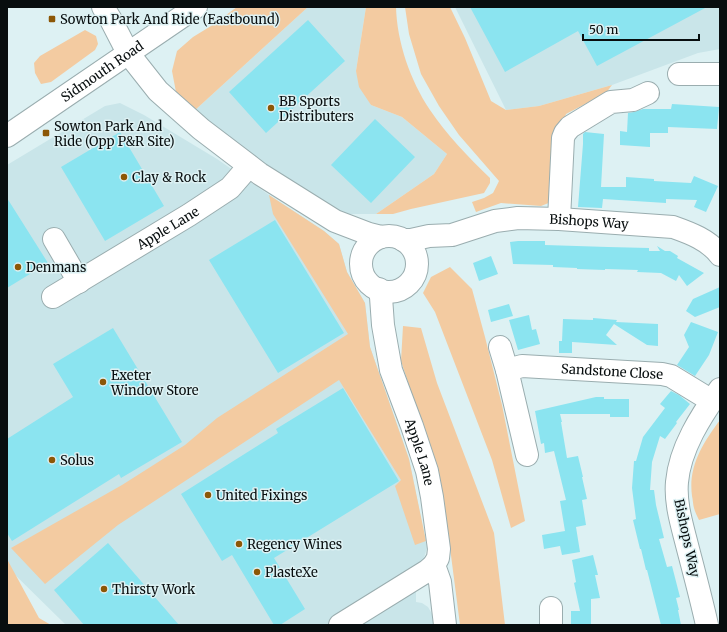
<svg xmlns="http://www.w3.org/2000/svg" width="727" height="632" font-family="Merriweather,serif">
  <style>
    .built { fill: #c9e5e9 }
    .green { fill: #f3cba1 }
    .building { fill: #8be4f0 }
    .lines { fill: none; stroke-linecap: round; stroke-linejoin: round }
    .minor-casing { stroke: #9aadaf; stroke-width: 24 }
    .minor { stroke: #fff; stroke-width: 22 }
    .poi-dot { fill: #8c5706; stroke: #ddf1f3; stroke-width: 1.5 }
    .labels { text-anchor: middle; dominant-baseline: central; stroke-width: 3; stroke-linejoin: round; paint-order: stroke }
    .poi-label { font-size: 13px; fill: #080e0f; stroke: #ddf1f3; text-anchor: start }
    .street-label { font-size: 13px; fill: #080e0f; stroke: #ddf1f3 }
  </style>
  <rect width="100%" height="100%" fill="#ddf1f3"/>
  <path class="built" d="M308 7H366L356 71 371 105 402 117 447 154 434 174 376 214H335L193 112Z
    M455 7H720V49L698 53 612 85 539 106 506 110Z
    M120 103 144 115 217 159 269 195 324 231 339 244 347 272 365 303 370 347 409 459 427 548 423 561 416 568V602L422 603 428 607 432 614 433 625H66L7 567V165L105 106Z"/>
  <path class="green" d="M237 7H308L193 112 176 92 172 71 177 51 193 37 211 26Z
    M366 7H396C397 42 410 80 430 110 447 135 468 157 490 178V183L484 193 411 209 393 214H376L434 174 447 154 402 117 371 105 359 87 356 71Z
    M405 7H450L465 38 491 101 506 110 539 106 612 85 606 93 566 114 557 140 551 202 541 206 501 203 476 212 472 202 484 198 493 193 499 181 459 135 439 106 421 74 409 34Z
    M85 30 96 36 98 44 95 50 51 82 41 84 35 73 34 63 40 56Z
    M269 195 324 231 339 244 347 272 365 303 370 347 409 459 426 541 415 545 395 486 401 480 339 380 118 525 45 584 11 548 122 485 185 445 217 418 348 334 273 214Z
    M450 267 472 289 485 337 502 405 525 521 511 528 492 460 435 312 423 293 431 277Z
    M403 326 421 328 437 383 494 533 505 625H460L449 540 434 461 401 361Z
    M720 420V514L699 520C697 516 695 512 694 508 693 505 693 500 692 496 688 466 703 443 720 420Z
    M7 559 39 618 51 625H7Z"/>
  <path class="building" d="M470 7H707L597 66 578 31 505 72Z
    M308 20 345 61 266 133 229 92Z
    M672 104 719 107 717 129 668 127V133H650V147L620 145V131L627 132 628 113 634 112 643 109H671Z
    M375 119 415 157 371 203 331 165Z
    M120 132 164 206 105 241 61 167Z
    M585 132 604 134 601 187H626V177L654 179V181L691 183 694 176 718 186 706 212 694 207 697 200 666 199V203L603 199 602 208 578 207 583 144V134Z
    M7 198 48 263 7 288Z
    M275 220 344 333 278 373 209 260Z
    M518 241H545V245L608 247 649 248V251H660L657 246 665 251H670L678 256 677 258 704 273 687 286 679 275 676 281 661 273 637 272 638 270 605 269V270L577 269V268L553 267V265L513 264 510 242Z
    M491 256 498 274 479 281 473 263Z
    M720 287V307L695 317 686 311 693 299Z
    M509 304 513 316 491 322 488 310Z
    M529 315 532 330 536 329 540 344 518 350 509 320Z
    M593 318 617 320 616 322 658 324V346L647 345 614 324 606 335 617 345 572 342V353H559V341H562L563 319 593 320Z
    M691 322 718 332 709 355 695 376 677 365 689 347 684 335Z
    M113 328 182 442 121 478 119 474 12 541 7 533V439L73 397 53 364Z
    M343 388 399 481 274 558 305 609 280 625H274L232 555 222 561 181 494 278 433 276 429Z
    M671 391 679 395 690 404 676 422 677 423 665 439 660 436 652 462 650 490H654L656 505 664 538 659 539 667 567 672 566 680 597 676 598 679 610H678L681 625H661L647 570H646L641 549H640L633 520 636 519 632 488 634 461H636L643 437 665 408 660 404Z
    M596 397H604V399H629V417H610V414H560L562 422H561L567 458 578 456 583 477H582L587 499 582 500 586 525 576 527 580 552 562 555 560 546 544 549 542 535 565 531 560 501 566 500 554 451 545 453 544 443 541 444 535 411Z
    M108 543 179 625H84L54 590Z
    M593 555 598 575H595L600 598 591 599V625H571V611H580L574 583 576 582 572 560Z"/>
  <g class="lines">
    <g class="minor-casing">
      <g id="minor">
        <path d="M103 7 111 20 128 53 158 91 201 129 260 174 335 221 369 234 381 237"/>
        <path d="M679 74H720"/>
        <path id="s1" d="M7 136 196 7"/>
        <path d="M559 219 563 138 565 133 570 127 611 102 633 100 648 93"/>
        <circle cx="389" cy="264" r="28"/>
        <path d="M54 239 79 282"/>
        <path id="s2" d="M403 240H411L429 236 452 235 495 221 518 218 559 219 673 227C690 233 709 240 720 255"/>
        <path id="s3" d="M379 289 381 297 383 325 391 370 412 426 427 471 432 497 439 549 438 558 434 565 440 582 445 625"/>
        <path id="s4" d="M53 297 189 215 230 188 249 166"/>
        <path d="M500 347 507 370"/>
        <path id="s5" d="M527 455 507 370 522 366 662 374 671 376 712 401"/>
        <path d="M340 625 427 571 434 565"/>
        <path d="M551 625V608"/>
        <path d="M707 625C701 598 694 572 687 545 682 525 675 503 677 482 680 448 701 416 720 389"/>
      </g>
    </g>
    <use href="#minor" class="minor"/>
  </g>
  <g class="poi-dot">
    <rect x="48" y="15" width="8" height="8" rx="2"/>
    <circle cx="271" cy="108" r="4"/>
    <rect x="42" y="129" width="8" height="8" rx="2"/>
    <circle cx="124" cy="177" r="4"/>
    <circle cx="18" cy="267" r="4"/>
    <circle cx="103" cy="382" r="4"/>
    <circle cx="52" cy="460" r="4"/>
    <circle cx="208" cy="495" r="4"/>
    <circle cx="239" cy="544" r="4"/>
    <circle cx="257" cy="572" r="4"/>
    <circle cx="104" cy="589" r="4"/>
  </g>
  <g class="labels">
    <g class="poi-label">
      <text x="60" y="19">Sowton Park And Ride (Eastbound)</text>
      <text x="279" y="101">BB Sports<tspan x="279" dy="15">Distributers</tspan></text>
      <text x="54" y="126">Sowton Park And<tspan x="54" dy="15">Ride (Opp P&amp;R Site)</tspan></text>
      <text x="132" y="177">Clay &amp; Rock</text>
      <text x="26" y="267">Denmans</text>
      <text x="111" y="375">Exeter<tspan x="111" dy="15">Window Store</tspan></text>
      <text x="60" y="460">Solus</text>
      <text x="216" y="495">United Fixings</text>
      <text x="247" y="544">Regency Wines</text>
      <text x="265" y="572">PlasteXe</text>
      <text x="112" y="589">Thirsty Work</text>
    </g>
    <g class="street-label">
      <text stroke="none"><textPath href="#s1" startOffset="115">Sidmouth Road</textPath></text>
      <text stroke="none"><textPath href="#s2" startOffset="189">Bishops Way</textPath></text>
      <text stroke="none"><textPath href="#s4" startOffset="134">Apple Lane</textPath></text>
      <text stroke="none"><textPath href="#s5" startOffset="193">Sandstone Close</textPath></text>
      <text stroke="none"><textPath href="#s3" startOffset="169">Apple Lane</textPath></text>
      <text transform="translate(687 538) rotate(78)">Bishops Way</text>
    </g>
  </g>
  <rect width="727" height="632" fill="none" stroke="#080e0f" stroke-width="16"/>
  <path d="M583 34v6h116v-6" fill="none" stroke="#080e0f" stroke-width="2"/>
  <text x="589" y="34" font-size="12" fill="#080e0f" stroke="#ddf1f3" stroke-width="3" paint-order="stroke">50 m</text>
</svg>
